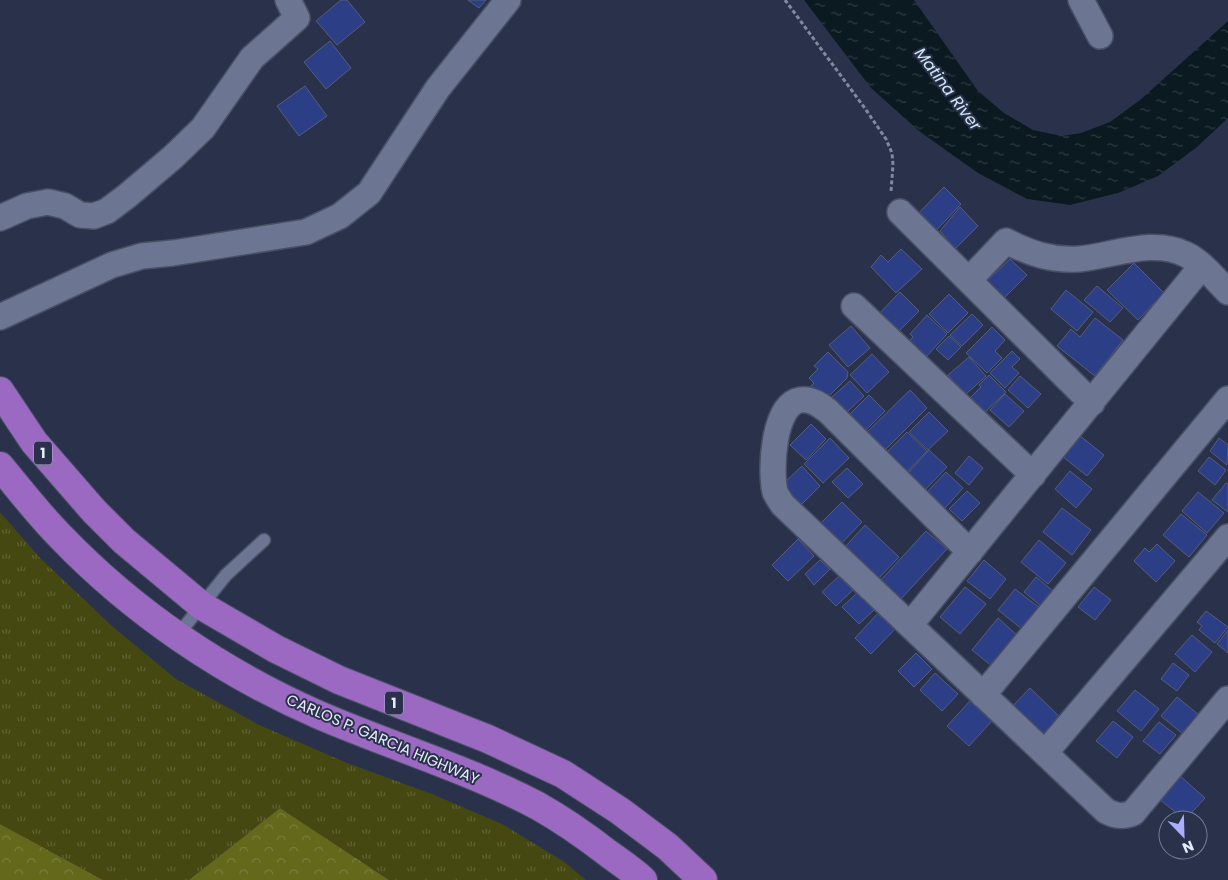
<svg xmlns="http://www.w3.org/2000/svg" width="1228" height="880" font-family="Poppins,sans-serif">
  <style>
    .grass { fill: url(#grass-tufts) }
    .forest { fill: url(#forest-crowns) }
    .water { fill: url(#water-ripples) }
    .building { fill: #2c3e85; stroke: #545e7a }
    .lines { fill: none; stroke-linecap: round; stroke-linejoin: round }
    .service-casing { stroke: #495066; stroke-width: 15 }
    .minor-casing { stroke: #495066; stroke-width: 28 }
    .trunk-casing { stroke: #495066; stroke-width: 30 }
    .path { stroke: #82899f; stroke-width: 3; stroke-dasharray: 4 2.5; stroke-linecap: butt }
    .service { stroke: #6c7693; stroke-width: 12 }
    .minor { stroke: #6c7693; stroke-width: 25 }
    .trunk { stroke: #9b69c2; stroke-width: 28 }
    .labels { text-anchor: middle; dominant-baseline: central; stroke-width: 4; stroke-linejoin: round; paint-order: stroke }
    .shield { fill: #2a324b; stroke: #aeb4c8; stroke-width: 1 }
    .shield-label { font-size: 14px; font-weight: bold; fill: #e6ecfd }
    .street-label { font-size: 15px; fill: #e6ecfd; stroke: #2a324b }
    .water-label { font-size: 16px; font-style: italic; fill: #d0e8f4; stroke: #2a324b }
  </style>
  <defs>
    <pattern id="grass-tufts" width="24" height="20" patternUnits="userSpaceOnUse" patternTransform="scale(1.25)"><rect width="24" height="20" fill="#454810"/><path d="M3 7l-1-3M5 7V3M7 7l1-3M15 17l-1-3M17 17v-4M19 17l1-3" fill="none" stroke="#606334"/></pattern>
    <pattern id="forest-crowns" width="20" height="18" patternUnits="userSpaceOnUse" patternTransform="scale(1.25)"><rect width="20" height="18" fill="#63681b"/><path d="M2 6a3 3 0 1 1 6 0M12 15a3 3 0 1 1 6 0" fill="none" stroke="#797e3d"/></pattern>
    <pattern id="water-ripples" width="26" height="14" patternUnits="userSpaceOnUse" patternTransform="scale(1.25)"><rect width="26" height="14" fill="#0b1a21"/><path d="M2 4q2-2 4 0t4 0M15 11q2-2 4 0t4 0" fill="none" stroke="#2f3b42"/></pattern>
  </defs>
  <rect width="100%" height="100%" fill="#2a324b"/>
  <path class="grass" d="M0 512 40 558 113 627 176 679 259 725 347 763 432 794 502 824 563 861 586 880H389L280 808 189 880H103L0 824Z"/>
  <path class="forest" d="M280 808 389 880H189Z
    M0 824 103 880H0Z"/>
  <path class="water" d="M804 0H914L978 91 1004 113 1033 130 1062 136 1081 133 1110 122 1140 100 1228 21V118L1196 148 1158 176 1118 193 1070 205 1027 199 978 173 919 131 871 88Z"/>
  <path class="building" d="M341 0H347L365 22 337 45 316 21Z
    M468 0H486L479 8Z
    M330 41 351 68 326 89 304 62Z
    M305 86 327 116 299 136 277 106Z
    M944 187 961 204 931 236 913 219Z
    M960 207 978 226 955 249 940 231Z
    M901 249 922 269 896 293 871 267 881 255 888 262Z
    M1010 259 1027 275 1002 300 985 283Z
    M1134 263 1164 293 1138 320 1107 290Z
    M1097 286 1123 308 1110 322 1084 300Z
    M1066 290 1093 312 1077 331 1051 309Z
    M900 292 919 311 894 336 875 318Z
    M949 294 968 313 948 333 929 314Z
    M972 314 983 325 962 346 950 335Z
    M927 315 947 334 924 359 907 343 913 337 910 334Z
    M1095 318 1123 340 1095 376 1057 346 1071 329 1080 337Z
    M851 326 870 348 848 367 829 345Z
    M992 327 1005 340 995 351 1002 358 987 373 966 353Z
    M949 336 961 347 948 360 936 349Z
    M1012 351 1020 359 1012 367 1019 373 1005 388 990 373Z
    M828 352 848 372 847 378 822 403 808 389 814 383 809 378 818 369 814 366Z
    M872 354 889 372 867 393 850 375Z
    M969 357 986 376 965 395 948 375Z
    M989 375 1006 392 979 418 965 403 981 387 979 385Z
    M1020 376 1041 394 1028 408 1008 390Z
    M850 381 864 396 845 414 831 398Z
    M910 390 927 408 883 452 865 434Z
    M1005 394 1024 411 1009 427 990 410Z
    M869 395 885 411 864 432 848 416Z
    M929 412 948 431 928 450 909 432Z
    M811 424 826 439 806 460 790 445Z
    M907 432 927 451 905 474 885 454Z
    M1079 435 1104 455 1087 476 1062 456Z
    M830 438 849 458 823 483 804 464Z
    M1219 438 1228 445 1227 465 1210 451Z
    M929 450 947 467 924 491 907 474Z
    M969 456 983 468 969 485 955 473Z
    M1209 457 1226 470 1215 485 1198 471Z
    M802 466 820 486 801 505 782 485Z
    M847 468 863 484 848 498 832 482Z
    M1070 471 1092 489 1076 508 1055 489Z
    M946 472 963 488 945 508 928 491Z
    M1226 483 1228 484V512L1212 500Z
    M967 491 980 503 962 521 949 509Z
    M1198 492 1224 513 1207 533 1182 511Z
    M842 502 862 522 837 548 816 528Z
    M1062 508 1091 530 1072 555 1043 532Z
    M1181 514 1207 535 1189 557 1163 535Z
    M865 525 899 557 878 579 845 547Z
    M926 531 947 549 901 599 880 581Z
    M798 539 814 556 788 581 772 565Z
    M1039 540 1066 563 1048 584 1021 562Z
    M1157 544 1175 561 1156 582 1134 561 1145 548 1149 552Z
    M820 560 830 569 814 585 805 574Z
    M984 560 1006 579 990 599 967 581Z
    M840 575 854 589 836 606 822 592Z
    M1036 577 1053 591 1041 606 1024 592Z
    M965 587 986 604 960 634 940 617Z
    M1094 587 1111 600 1095 620 1078 607Z
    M1015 589 1040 608 1022 629 998 610Z
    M857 593 874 610 859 624 842 607Z
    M880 611 897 627 871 654 855 638Z
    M1206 611 1228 627 1215 643 1199 630 1202 626 1197 622Z
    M998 618 1019 637 993 667 972 650Z
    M1228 630V653L1217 644Z
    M1192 635 1212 652 1195 672 1175 654Z
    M916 653 932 669 914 687 898 671Z
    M1173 663 1189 675 1177 691 1161 679Z
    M935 673 958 694 942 711 920 690Z
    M1030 688 1063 720 1044 740 1009 710Z
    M1135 690 1159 709 1141 731 1117 711Z
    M1177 697 1199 715 1183 734 1161 716Z
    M970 701 992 721 969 746 947 726Z
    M1113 721 1133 737 1117 758 1096 741Z
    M1159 722 1176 735 1160 754 1143 741Z
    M1179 775 1205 798 1185 820 1158 798Z"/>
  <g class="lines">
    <g class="service-casing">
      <path id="service" d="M177 636 226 575 264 540"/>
    </g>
    <g class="minor-casing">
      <path id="minor" d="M1081 0 1100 36
        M900 212 1092 403
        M0 218 27 206 48 202 65 206 80 215 94 216 107 211 127 196 173 157 203 128 252 58 297 18 288 0
        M969 280 1006 241C1029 253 1052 261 1079 259 1113 256 1152 238 1185 254 1201 261 1215 279 1228 292
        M854 306 1033 475
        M0 317 112 265 142 256 173 253 306 232 340 216 369 193 438 88 508 0
        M970 552 828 411C820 405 811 398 800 400 773 405 770 470 775 492 777 496 780 501 783 505L1106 811C1116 816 1122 817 1133 813L1228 699
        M910 625 1202 266
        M983 695 1228 399
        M1045 753 1228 537"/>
    </g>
    <g class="trunk-casing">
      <path id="trunk" d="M0 391 34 442 94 511 124 541 202 606 276 649 339 680 488 739 563 774 620 811 668 847 703 880
        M0 466C20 490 39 515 61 537 133 612 223 673 319 715 391 746 468 769 538 806 563 820 587 837 609 854 620 862 632 870 643 880"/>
    </g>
    <path class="path" d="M785 0 864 107 886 139 892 153 893 165 891 191"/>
    <use href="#service" class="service"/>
    <use href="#minor" class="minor"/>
    <use href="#trunk" class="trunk"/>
  </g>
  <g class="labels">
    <g class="shield">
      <rect x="34" y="441.5" width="18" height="23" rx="4"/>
      <rect x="385" y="691.5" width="18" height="23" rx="4"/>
    </g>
    <g class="shield-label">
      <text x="43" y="453">1</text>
      <text x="394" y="703">1</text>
    </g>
    <g class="street-label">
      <text transform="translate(383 739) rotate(23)">CARLOS P. GARCIA HIGHWAY</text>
    </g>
    <g class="water-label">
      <text transform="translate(948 89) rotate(53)">Matina River</text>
    </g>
  </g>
  <g transform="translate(1183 835) rotate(157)"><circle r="24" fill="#2a324b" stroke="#757c92"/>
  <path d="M0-4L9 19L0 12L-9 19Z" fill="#adaefb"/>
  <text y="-8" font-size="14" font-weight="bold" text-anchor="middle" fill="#e6ecfd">N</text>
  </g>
</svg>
